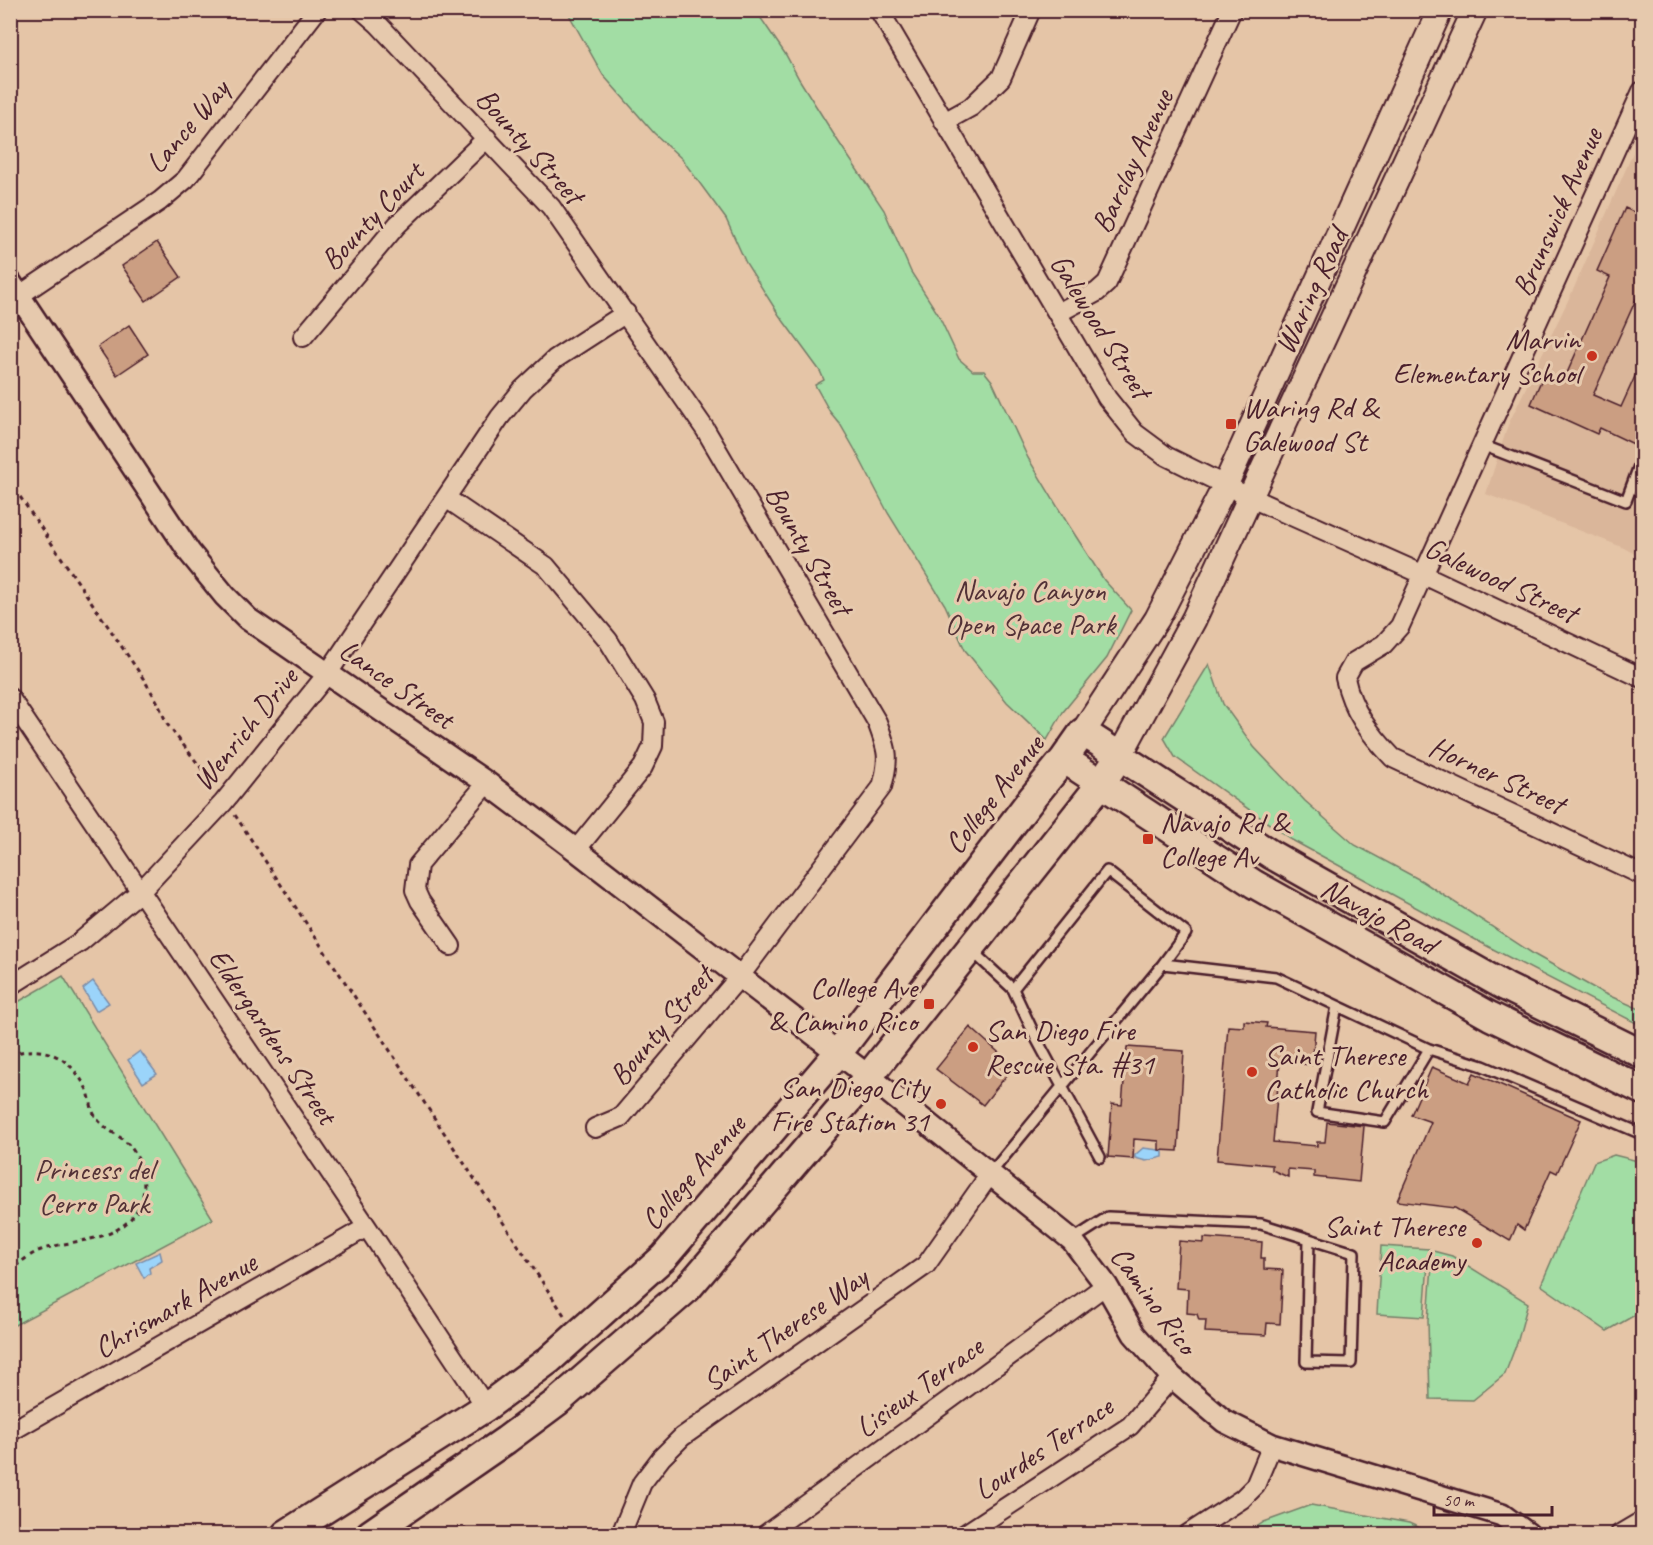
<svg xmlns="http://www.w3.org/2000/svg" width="1653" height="1545" font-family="Caveat,sans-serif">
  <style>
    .built { fill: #dab69a }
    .green { fill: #a2dda4; stroke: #767e68; stroke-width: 1.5 }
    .water { fill: #9bd4fa; stroke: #7b8ca7; stroke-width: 1.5 }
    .building { fill: #cb9e82; stroke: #4a1f2b; stroke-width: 1.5 }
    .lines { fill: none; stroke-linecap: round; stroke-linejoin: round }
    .service-casing { stroke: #4a1f2b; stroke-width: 14 }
    .minor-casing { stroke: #4a1f2b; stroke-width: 22 }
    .tertiary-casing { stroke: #4a1f2b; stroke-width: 26 }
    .secondary-casing { stroke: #4a1f2b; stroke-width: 28 }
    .primary-casing { stroke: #4a1f2b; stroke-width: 32 }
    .path { stroke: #4a1f2b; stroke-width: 3; stroke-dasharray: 4.5 4.5; stroke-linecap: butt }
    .service { stroke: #e6c9ad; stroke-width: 9 }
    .minor { stroke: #e6c9ad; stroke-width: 18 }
    .tertiary { stroke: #e6c9ad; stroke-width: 21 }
    .secondary { stroke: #e6c9ad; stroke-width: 24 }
    .primary { stroke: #e6c9ad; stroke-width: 27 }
    .poi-dot { fill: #c8321e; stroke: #e6c9ad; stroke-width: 2 }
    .labels { text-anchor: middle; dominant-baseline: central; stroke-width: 6; stroke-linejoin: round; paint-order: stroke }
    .street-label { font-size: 30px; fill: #4a1f2b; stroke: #e6c9ad }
    .poi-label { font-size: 30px; fill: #4a1f2b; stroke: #e6c9ad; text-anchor: end }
    .park-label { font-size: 30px; fill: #533237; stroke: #e6c9ad }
  </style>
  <rect width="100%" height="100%" fill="#e5c5a7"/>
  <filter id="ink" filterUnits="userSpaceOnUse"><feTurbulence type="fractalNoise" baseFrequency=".0167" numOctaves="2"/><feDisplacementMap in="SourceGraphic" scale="12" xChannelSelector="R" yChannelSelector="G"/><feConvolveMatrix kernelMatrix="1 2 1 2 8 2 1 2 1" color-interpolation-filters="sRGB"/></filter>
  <g filter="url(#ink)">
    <path class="built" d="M1642 132V558L1622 547 1486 494 1508 425 1574 288Z"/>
    <path class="green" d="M567 11H756L786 55 799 79 836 138 884 210 911 272 938 314 959 359 973 371H984L992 381 1028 458 1066 521 1104 580 1131 610 1107 658 1063 712 1047 740 1007 702 965 650 945 605 888 513 855 450 840 424 830 412 815 385 824 380 820 371 779 315 746 263 726 219 682 159 654 133 603 75Z
      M1209 664 1223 704 1254 747 1305 801 1355 845 1422 881 1535 955 1603 993 1642 1010V1026L1489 947 1292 840 1175 757 1164 738Z
      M63 976 213 1219 11 1327V1006Z
      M1614 1155 1642 1162V1311L1607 1331 1541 1285 1594 1162Z
      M1381 1246 1429 1249 1424 1317 1377 1314Z
      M1433 1251 1452 1256 1528 1303 1518 1340 1505 1374 1473 1400 1430 1399 1428 1321Z
      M1311 1505 1409 1523 1433 1534H1246L1264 1522Z"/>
    <path class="water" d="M93 981 109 1003 96 1011 83 989Z
      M140 1051 157 1074 143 1083 128 1060Z
      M1143 1148 1159 1150 1163 1152V1157L1146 1161 1135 1158V1155Z
      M160 1252 162 1260 149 1268 150 1273 144 1278 136 1263Z"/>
    <path class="building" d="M1625 208 1642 216V286L1593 395 1621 407 1642 361V448L1600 428 1597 434 1531 404 1544 374 1563 382 1610 277 1597 271Z
      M157 242 181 277 146 301 122 266Z
      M129 325 148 354 117 375 98 347Z
      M1244 1021 1267 1023 1266 1027 1315 1031 1312 1065 1280 1062 1273 1142 1317 1146V1142H1325L1327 1122 1364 1126 1359 1182 1314 1177V1171L1288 1169V1177L1272 1170V1165L1217 1160 1228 1026 1244 1027Z
      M970 1027 1014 1066 983 1105 936 1069Z
      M1127 1047 1184 1051 1178 1151 1159 1150V1141L1134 1139 1133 1159 1108 1157 1112 1104 1122 1105Z
      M1432 1067 1469 1083 1474 1073 1581 1120 1557 1173 1551 1170 1524 1230 1517 1225 1510 1241 1455 1208 1397 1201 1431 1122 1411 1115Z
      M1204 1238 1262 1242 1261 1258H1264V1269L1283 1270 1280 1324 1267 1323 1266 1335 1205 1332 1206 1320H1199L1197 1314 1187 1313 1188 1289 1176 1288 1179 1241 1204 1243Z"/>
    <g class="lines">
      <g class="service-casing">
        <path id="service" d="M1482 445 1626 501 1642 458
          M971 950 1013 989 1036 1038 1100 1157
          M1013 989 1107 871 1186 933 1163 964
          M1337 1006 1317 1112 1385 1122 1429 1049
          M990 1174 1163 964 1276 977 1429 1049 1483 1066 1642 1134
          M1072 1240 1108 1217 1261 1224 1354 1253 1351 1363 1306 1362 1309 1239"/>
      </g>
      <g class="minor-casing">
        <path id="minor" d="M362 10 378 24 551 207 705 429 877 722C888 751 890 757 882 787L740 976 621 1117 595 1128
          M879 10 1107 398 1135 433 1166 456 1251 498 1422 574 1642 678
          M1642 91 1400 626 1384 644 1354 662 1345 678C1352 711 1370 734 1393 758L1642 875
          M944 122 971 107 1001 78 1031 10
          M20 295 160 201 186 179 317 10
          M1058 313 1097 292 1107 283 1232 10
          M303 337 397 225 487 138
          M446 498 546 566 608 640 645 700 654 722 653 746 643 767 576 850
          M10 698 367 1227 486 1407
          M451 946 420 901 415 890 418 865 487 783
          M10 986 80 942 141 891 223 803 328 673 500 417 523 389 555 359 626 313
          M10 1432 367 1227
          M621 1534 642 1483 661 1458 682 1437 926 1265 990 1174
          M766 1534 1106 1285
          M965 1534 1130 1426 1172 1377
          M1188 1534 1242 1499 1255 1486 1272 1445
          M1620 1534 1642 1521"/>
      </g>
      <g class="tertiary-casing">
        <path id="tertiary" d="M10 282 190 553 225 596 248 619 487 783 576 850 881 1086 1072 1240 1106 1285 1134 1334 1172 1377 1224 1421 1272 1445 1502 1515 1528 1534"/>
      </g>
      <g class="secondary-casing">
        <path id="secondary" d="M1083 732 1157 619 1225 486 1440 10
          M1119 757 1194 619 1475 10"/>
      </g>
      <g class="primary-casing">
        <path id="primary" d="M1064 759 1254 884 1490 1016 1642 1090
          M286 1534 486 1407 549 1360 664 1257 838 1053 1033 797 1064 759 1083 732 1272 855 1506 987 1642 1054
          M370 1534 506 1440 557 1402 687 1289 869 1076 1100 785 1119 757"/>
      </g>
      <path class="path" d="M10 482 141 675 157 701 167 724 216 787
        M235 815 566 1318
        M10 1055C44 1043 70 1057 86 1088 91 1096 90 1106 94 1114 102 1129 117 1133 128 1144 144 1161 150 1193 136 1212 114 1244 74 1238 41 1250 30 1254 20 1263 10 1270"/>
      <use href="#service" class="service"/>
      <use href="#minor" class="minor"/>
      <use href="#tertiary" class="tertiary"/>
      <use href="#secondary" class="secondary"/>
      <use href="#primary" class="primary"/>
    </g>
  </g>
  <g class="poi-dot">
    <circle cx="1592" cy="356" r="6"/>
    <rect x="1225" y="418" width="12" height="12" rx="3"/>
    <rect x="1142" y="833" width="12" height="12" rx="3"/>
    <rect x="923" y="998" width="12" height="12" rx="3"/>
    <circle cx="973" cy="1047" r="6"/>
    <circle cx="1252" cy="1072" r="6"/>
    <circle cx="941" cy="1104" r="6"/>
    <circle cx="1477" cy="1243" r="6"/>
  </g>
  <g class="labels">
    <g class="street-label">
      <text transform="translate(187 126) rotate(-50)">Lance Way</text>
      <text transform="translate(530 146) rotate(48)">Bounty Street</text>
      <text transform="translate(1132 161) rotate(-65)">Barclay Avenue</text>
      <text transform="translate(1557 212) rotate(-66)">Brunswick Avenue</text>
      <text transform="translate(372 216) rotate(-47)">Bounty Court</text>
      <text transform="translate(1311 291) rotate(-65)">Waring Road</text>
      <text transform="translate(1101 326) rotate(58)">Galewood Street</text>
      <text transform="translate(809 550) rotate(60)">Bounty Street</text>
      <text transform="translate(1501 580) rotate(25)">Galewood Street</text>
      <text transform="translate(397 684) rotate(35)">Lance Street</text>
      <text transform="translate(245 729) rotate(-51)">Wenrich Drive</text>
      <text transform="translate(1497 775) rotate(25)">Horner Street</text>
      <text transform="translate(994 794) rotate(-52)">College Avenue</text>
      <text transform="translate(1379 916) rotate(29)">Navajo Road</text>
      <text transform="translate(661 1026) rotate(-50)">Bounty Street</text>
      <text transform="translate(273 1036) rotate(56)">Eldergardens Street</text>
      <text transform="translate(693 1172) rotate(-49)">College Avenue</text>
      <text transform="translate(1154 1300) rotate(54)">Camino Rico</text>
      <text transform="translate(175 1305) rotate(-30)">Chrismark Avenue</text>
      <text transform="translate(785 1329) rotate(-35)">Saint Therese Way</text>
      <text transform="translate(919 1387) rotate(-36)">Lisieux Terrace</text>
      <text transform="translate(1043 1448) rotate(-34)">Lourdes Terrace</text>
    </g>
    <g class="poi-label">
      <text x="1580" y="339">Marvin<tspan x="1580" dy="34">Elementary School</tspan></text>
      <text x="1243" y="407" text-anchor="start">Waring Rd &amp;<tspan x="1243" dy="34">Galewood St</tspan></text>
      <text x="1160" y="822" text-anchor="start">Navajo Rd &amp;<tspan x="1160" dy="34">College Av</tspan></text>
      <text x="917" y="987">College Ave<tspan x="917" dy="34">&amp; Camino Rico</tspan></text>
      <text x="985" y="1030" text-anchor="start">San Diego Fire<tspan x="985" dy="34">Rescue Sta. #31</tspan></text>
      <text x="1264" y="1055" text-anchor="start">Saint Therese<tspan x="1264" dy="34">Catholic Church</tspan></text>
      <text x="929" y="1087">San Diego City<tspan x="929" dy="34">Fire Station 31</tspan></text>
      <text x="1465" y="1226">Saint Therese<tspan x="1465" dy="34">Academy</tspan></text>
    </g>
    <g class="park-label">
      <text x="1030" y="590">Navajo Canyon<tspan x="1030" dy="34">Open Space Park</tspan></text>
      <text x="94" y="1169">Princess del<tspan x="94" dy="34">Cerro Park</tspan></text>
    </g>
  </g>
  <rect width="1653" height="1545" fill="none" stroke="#e6c9ad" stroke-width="36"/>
  <rect x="18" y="18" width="1617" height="1509" fill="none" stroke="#4a1f2b" stroke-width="2" filter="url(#ink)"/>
  <path d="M1434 1506v9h118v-9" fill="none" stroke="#4a1f2b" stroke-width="3"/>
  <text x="1443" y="1506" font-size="18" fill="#4a1f2b" stroke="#e6c9ad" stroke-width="4.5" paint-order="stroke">50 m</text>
</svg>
